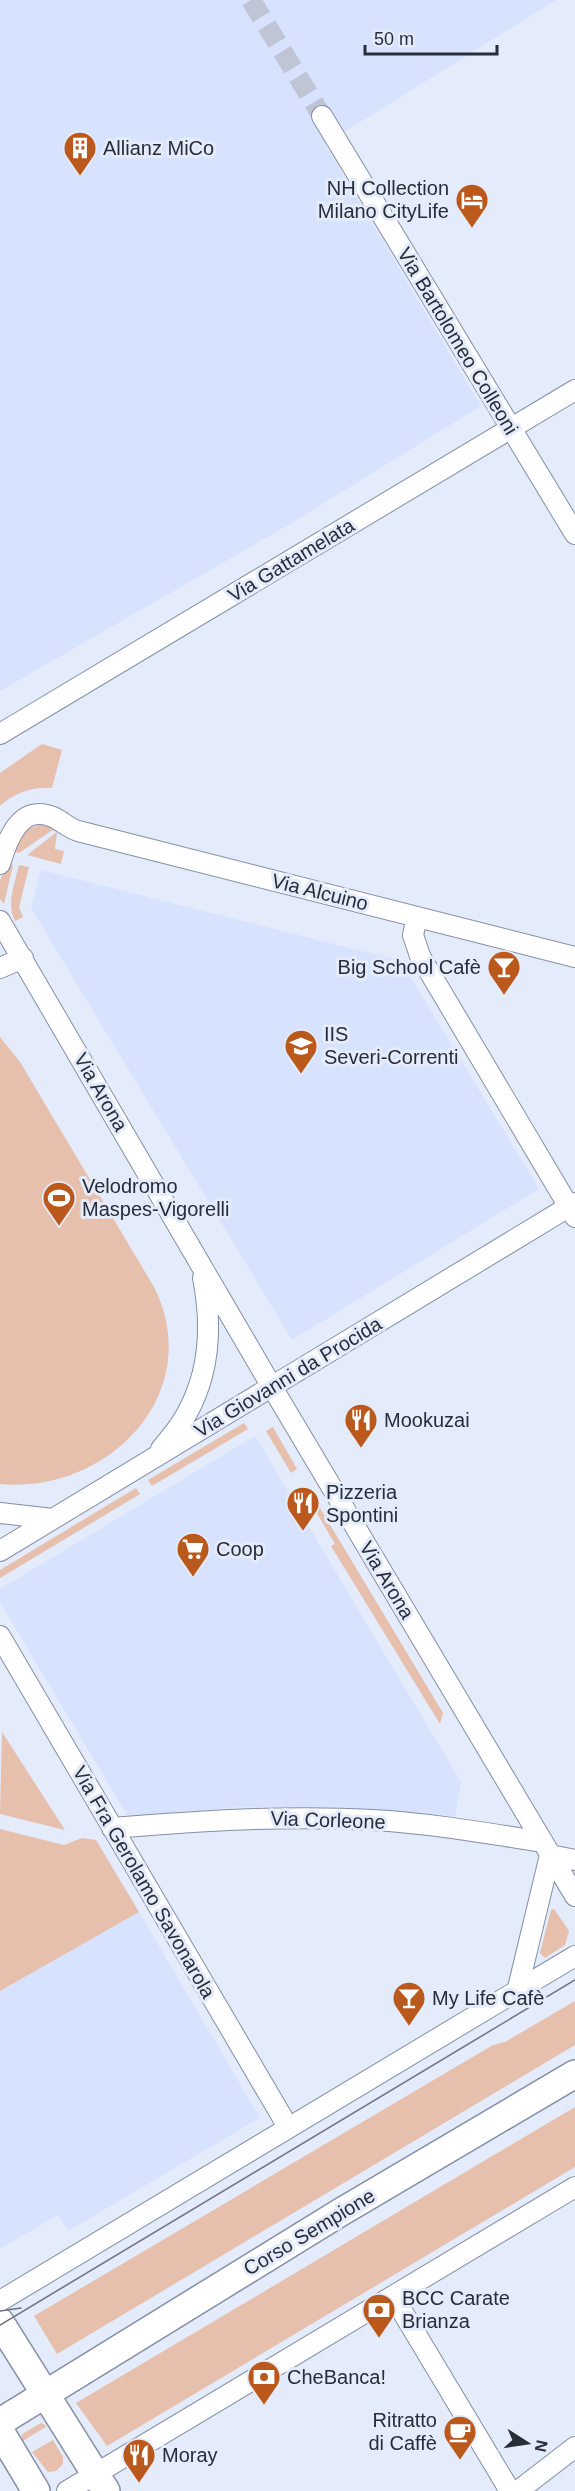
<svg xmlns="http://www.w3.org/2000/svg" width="575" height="2491" font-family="Helvetica,sans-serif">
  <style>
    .built { fill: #d7e3fe }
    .green { fill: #e6bfad }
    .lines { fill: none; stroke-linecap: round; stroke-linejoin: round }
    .street-tunnel { stroke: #bfc5d4; stroke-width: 20; stroke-dasharray: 20 10; stroke-linecap: butt }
    .street-casing { stroke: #848ea7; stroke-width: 22 }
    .secondary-casing { stroke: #848ea7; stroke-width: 30 }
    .street { stroke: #fff; stroke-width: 20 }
    .secondary { stroke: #fff; stroke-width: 27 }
    .tram { stroke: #6c717e; stroke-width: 1.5 }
    .labels { text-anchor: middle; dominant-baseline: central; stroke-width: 6; stroke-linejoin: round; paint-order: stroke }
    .poi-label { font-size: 20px; fill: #292d38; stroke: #e4ebfb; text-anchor: start }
    .street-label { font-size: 20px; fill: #292d38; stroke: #e4ebfb }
  </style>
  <rect width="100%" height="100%" fill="#e4ebfb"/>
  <path class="built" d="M0 0H556L325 144 481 406 285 527 0 691Z
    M41 870 401 961 539 1189 292 1340 31 908Z
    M255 1436 461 1782 455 1816 346 1808 240 1807 128 1817 0 1602V1589Z
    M139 1912 260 2118 68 2231 58 2215 0 2249V1991Z"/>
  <path class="green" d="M42 744 62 750 52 788C33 786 14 793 0 806V773Z
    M43 823 54 829 19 853 12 851 24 831Z
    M57 832 55 849 64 851 61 864 27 855Z
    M8 864 13 865 4 904 0 899V880Z
    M19 865 29 867 19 907 23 917 15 921C6 904 15 883 19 865Z
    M0 1037 20 1062 154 1287C207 1393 108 1494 0 1484Z
    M244 1423 248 1429 152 1486 148 1480Z
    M273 1427 297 1469 291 1473 266 1431Z
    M136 1488 140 1494 0 1578V1570Z
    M317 1503 443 1713 440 1724 331 1546 335 1544 312 1505Z
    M2 1732 65 1830 0 1814Z
    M0 1829 64 1845 82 1838 96 1840 139 1912 0 1991Z
    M554 1909 569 1931 565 1945 545 1958 540 1953 551 1910Z
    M575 2001V2045L57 2354 34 2316 493 2045 505 2042Z
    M575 2107V2167L107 2446 76 2403Z
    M41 2423 47 2426 21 2442 22 2434Z
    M53 2440 63 2457V2464L56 2471 48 2472 32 2452Z"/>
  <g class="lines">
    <path class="street-tunnel" d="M251 0 322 116"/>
    <g class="street-casing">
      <path id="street" d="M322 116 575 534
        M0 734 575 390
        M0 864C7 840 20 803 53 817 62 821 68 828 78 831L575 957
        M417 917 413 935 420 956 575 1217
        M0 921 272 1387 575 1896
        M0 968 23 958
        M161 1449C170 1438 180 1427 186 1415 210 1373 212 1324 203 1278
        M0 1513 53 1519
        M0 1551 575 1203
        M0 1636 288 2127
        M112 1828C199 1821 285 1815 372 1820 429 1823 486 1833 543 1842
        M550 1855 575 1860
        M518 1988 550 1855
        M393 2296 510 2491
        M0 2301 575 1956
        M67 2491 575 2187
        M518 2491 575 2447"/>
    </g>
    <g class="secondary-casing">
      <path id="secondary" d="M0 2322 106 2491
        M0 2422 341 2212 575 2074
        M0 2431 36 2491"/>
    </g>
    <use href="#street" class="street"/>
    <use href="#secondary" class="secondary"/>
    <path class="tram" d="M0 2311 21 2308
      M0 2325 575 1980"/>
  </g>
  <defs>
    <g id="building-pin" transform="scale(1.725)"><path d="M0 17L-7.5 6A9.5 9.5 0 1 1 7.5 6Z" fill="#bb591d" stroke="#e4ebfb"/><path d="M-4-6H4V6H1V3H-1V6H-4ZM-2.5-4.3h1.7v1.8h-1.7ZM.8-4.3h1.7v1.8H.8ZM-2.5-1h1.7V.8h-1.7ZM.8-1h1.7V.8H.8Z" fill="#fff"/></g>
    <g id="hotel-pin" transform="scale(1.725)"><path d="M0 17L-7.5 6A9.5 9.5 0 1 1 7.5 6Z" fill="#bb591d" stroke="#e4ebfb"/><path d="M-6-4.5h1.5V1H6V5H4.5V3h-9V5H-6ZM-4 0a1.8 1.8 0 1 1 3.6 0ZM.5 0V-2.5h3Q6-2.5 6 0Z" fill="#fff"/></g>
    <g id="bar-pin" transform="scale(1.725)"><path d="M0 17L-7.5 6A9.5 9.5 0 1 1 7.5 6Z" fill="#bb591d" stroke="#e4ebfb"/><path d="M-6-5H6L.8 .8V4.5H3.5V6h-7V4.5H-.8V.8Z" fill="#fff"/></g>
    <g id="school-pin" transform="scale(1.725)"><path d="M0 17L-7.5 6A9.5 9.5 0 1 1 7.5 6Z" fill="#bb591d" stroke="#e4ebfb"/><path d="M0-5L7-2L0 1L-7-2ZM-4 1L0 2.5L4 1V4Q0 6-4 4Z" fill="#fff"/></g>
    <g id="stadium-pin" transform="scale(1.725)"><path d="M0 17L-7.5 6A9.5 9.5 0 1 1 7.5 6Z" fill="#bb591d" stroke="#e4ebfb"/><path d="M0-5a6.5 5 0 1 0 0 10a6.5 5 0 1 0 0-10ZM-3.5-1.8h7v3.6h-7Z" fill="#fff"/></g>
    <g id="restaurant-pin" transform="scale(1.725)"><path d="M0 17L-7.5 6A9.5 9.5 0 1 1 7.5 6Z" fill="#bb591d" stroke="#e4ebfb"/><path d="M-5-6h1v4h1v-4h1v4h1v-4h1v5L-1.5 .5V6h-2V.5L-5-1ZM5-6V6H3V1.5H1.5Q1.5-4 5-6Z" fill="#fff"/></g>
    <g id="supermarket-pin" transform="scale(1.725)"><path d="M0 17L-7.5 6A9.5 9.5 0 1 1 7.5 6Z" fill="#bb591d" stroke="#e4ebfb"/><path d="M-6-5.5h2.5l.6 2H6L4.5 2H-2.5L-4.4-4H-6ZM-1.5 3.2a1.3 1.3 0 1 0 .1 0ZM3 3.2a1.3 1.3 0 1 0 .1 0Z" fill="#fff"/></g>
    <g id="bank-pin" transform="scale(1.725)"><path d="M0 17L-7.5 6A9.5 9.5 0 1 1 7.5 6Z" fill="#bb591d" stroke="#e4ebfb"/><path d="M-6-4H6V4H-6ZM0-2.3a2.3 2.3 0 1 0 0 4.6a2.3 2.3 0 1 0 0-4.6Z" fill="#fff"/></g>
    <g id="cafe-pin" transform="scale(1.725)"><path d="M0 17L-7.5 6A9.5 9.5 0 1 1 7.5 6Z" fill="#bb591d" stroke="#e4ebfb"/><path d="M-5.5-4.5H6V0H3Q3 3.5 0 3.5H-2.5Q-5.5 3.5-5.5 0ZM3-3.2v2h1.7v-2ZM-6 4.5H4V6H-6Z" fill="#fff"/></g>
  </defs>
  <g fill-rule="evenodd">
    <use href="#building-pin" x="80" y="148"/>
    <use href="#hotel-pin" x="472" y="200"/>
    <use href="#bar-pin" x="504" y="967"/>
    <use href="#school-pin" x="301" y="1046"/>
    <use href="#stadium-pin" x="59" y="1198"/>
    <use href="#restaurant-pin" x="361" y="1420"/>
    <use href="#restaurant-pin" x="303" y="1503"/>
    <use href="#supermarket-pin" x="193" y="1549"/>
    <use href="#bar-pin" x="409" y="1998"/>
    <use href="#bank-pin" x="379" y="2310"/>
    <use href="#bank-pin" x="264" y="2377"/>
    <use href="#cafe-pin" x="460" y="2432"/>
    <use href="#restaurant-pin" x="139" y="2455"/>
  </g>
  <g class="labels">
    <g class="poi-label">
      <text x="103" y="148">Allianz MiCo</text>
      <text x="449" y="188" text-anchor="end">NH Collection<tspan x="449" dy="23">Milano CityLife</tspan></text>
      <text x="481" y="967" text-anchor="end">Big School Cafè</text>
      <text x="324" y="1034">IIS<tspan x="324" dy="23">Severi-Correnti</tspan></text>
      <text x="82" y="1186">Velodromo<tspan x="82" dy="23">Maspes-Vigorelli</tspan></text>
      <text x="384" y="1420">Mookuzai</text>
      <text x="326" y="1492">Pizzeria<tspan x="326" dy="23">Spontini</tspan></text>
      <text x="216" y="1549">Coop</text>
      <text x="432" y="1998">My Life Cafè</text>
      <text x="402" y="2298">BCC Carate<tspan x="402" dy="23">Brianza</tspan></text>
      <text x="287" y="2377">CheBanca!</text>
      <text x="437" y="2420" text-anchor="end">Ritratto<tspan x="437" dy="23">di Caffè</tspan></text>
      <text x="162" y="2455">Moray</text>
    </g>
    <g class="street-label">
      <text transform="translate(458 341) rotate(59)">Via Bartolomeo Colleoni</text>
      <text transform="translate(291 560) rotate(-31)">Via Gattamelata</text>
      <text transform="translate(320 892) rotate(14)">Via Alcuino</text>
      <text transform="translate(101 1092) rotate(60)">Via Arona</text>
      <text transform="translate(288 1377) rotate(-31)">Via Giovanni da Procida</text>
      <text transform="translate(387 1580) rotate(59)">Via Arona</text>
      <text transform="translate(328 1820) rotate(2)">Via Corleone</text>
      <text transform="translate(144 1882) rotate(60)">Via Fra Gerolamo Savonarola</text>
      <text transform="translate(309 2232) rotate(-31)">Corso Sempione</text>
    </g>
  </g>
  <g transform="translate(527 2443) rotate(102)" stroke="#e4ebfb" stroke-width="4.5" paint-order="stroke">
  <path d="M0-4.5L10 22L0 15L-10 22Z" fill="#292d38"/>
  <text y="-9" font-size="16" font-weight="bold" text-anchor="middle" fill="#292d38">N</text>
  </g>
  <path d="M365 45v9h132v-9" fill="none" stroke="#292d38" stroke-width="3"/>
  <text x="374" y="45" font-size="18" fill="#292d38" stroke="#e4ebfb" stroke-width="4.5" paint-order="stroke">50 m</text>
</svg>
